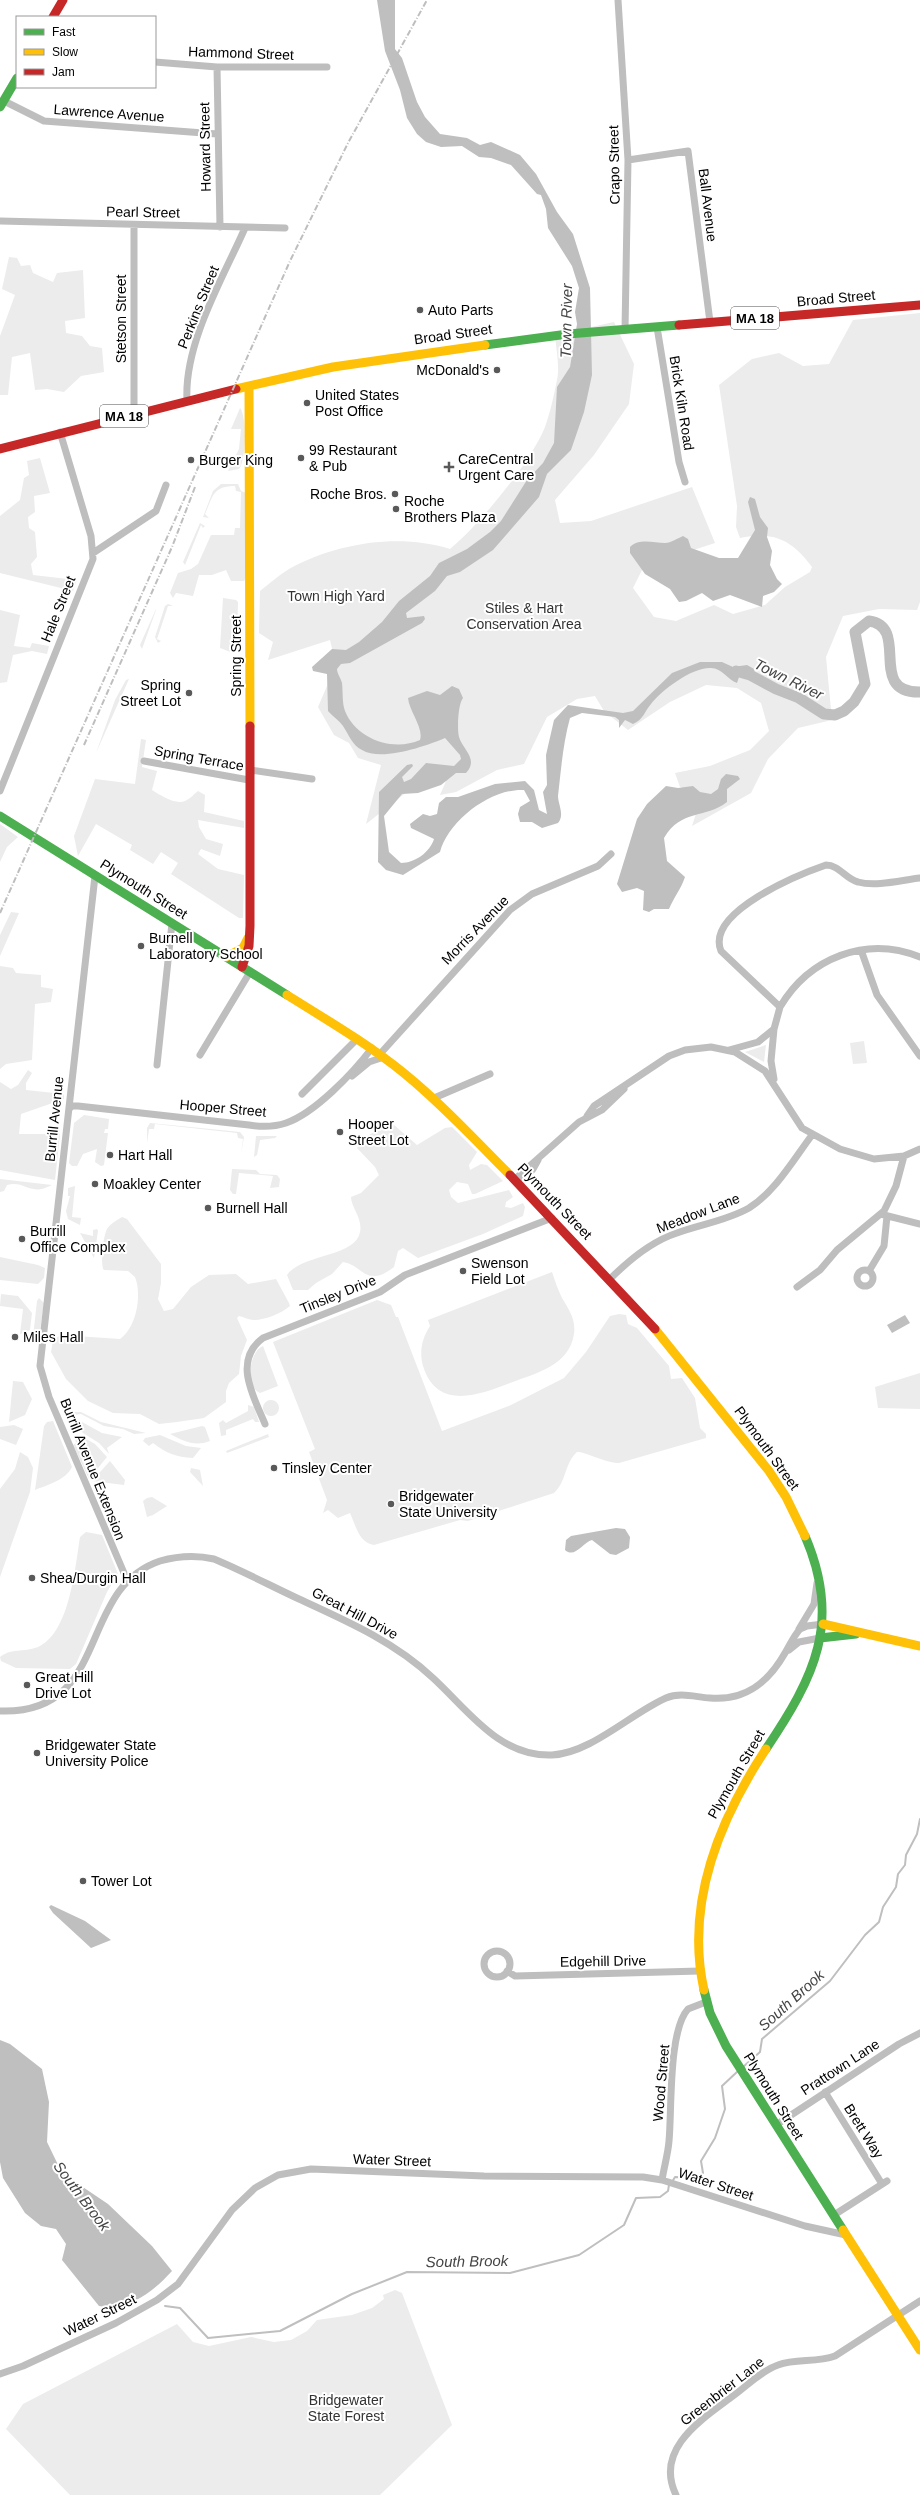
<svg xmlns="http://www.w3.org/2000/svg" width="920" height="2495" font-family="Arial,sans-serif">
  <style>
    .green { fill: #ececec }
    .water { fill: #bfbfbf }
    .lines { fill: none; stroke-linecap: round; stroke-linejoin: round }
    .stream { stroke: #bfbfbf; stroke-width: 2 }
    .river { stroke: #bfbfbf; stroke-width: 11 }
    .street { stroke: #bebebe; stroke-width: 7 }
    .fast { stroke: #4caf50; stroke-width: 9 }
    .slow { stroke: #ffc107; stroke-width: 9 }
    .jam { stroke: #c62828; stroke-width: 9 }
    .rail { stroke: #bebebe; stroke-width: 2; stroke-dasharray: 6 2 1 2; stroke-linecap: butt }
    .poi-dot { fill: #595959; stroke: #fff; stroke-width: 1.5 }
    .labels { text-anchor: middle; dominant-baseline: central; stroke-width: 4; stroke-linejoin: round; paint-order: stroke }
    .shield { fill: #fff; stroke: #4c4c4c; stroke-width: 1 }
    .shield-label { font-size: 13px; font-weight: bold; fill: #000 }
    .street-label { font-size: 14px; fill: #000; stroke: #fff }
    .poi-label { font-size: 14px; fill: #000; stroke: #fff; text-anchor: start }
    .park-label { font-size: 14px; fill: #333; stroke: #fff }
    .water-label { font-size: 15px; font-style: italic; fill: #444; stroke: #fff }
  </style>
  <rect width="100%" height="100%" fill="#fff"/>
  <path class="green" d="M9 257 17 258 21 266 30 265 33 273 53 282 57 273 83 270 85 318 65 321 66 333 82 336 90 346 102 348 104 372 81 376 64 392 47 389 35 390 30 353 12 357 8 395H0V336L15 295 2 289Z
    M920 313V602L917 610 879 609 843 616 826 657 832 720 798 728 768 759 751 793 692 826 702 795 680 787 675 773 710 766 750 750 769 731 761 703 737 688 706 685 670 702 628 730 604 711 595 696 577 699 547 717 524 764 497 770 456 792 440 795 446 781 417 784 366 824 381 765 358 758 349 743 334 735 318 707 336 665 330 640 268 660 273 642 259 633 260 591C269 584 279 575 289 569 336 543 399 533 450 549 479 525 531 462 545 427 550 413 554 395 557 380 560 366 556 349 555 335L614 322 634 364 629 404 594 455 555 500 560 523 591 521 692 487 715 543 678 555 647 560 633 588 654 617 676 621 714 605 733 614 765 605 785 587 810 572 812 567C792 540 774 531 740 538L736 527 737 506 719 385 752 359 779 353 803 366 829 364 853 320Z
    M240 408C247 415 246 462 239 469L228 471 239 449 241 429H231Z
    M40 458 50 493 34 496 35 512 28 517 29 528 35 532 37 557 31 564 33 575 77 580 73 591 0 573V516L20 500 24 478 29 475 27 461Z
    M221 484H238L241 491 246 493V578L244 581H231L226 570 212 575H199L193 596 176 593 173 598 170 593 178 573 191 569 198 564 211 535H234L235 528H240L241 492 236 491 235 486C213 486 213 496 205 514L209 518 203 517 213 491Z
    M200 523 205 526 203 528 201 525 185 565 183 562Z
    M223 598 236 600 238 602 237 642 233 653 220 648Z
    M168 604 173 606H168L157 639 161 641 158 643 155 637 165 606Z
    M156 609V610L142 649 140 645Z
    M0 610 20 615 14 646 30 648 32 643 49 646 47 654 32 651 13 655 7 682 0 683Z
    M129 679 96 753 115 700 126 680Z
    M141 739 146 740 142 767 157 771 152 790C160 795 175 805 185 801 190 799 194 794 198 791L205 795 204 812 244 821V828L198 820 199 827 206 839 223 844 220 856 201 849 198 854 218 869 244 875 243 918H239L171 874 178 863 161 852 153 864 130 850 132 845 96 824 78 856 74 836 95 779 135 784Z
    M0 824 18 837 7 847 0 862Z
    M11 912 19 913 0 956V935Z
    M0 966 13 968 16 973 41 975V987L53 989 51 1002 35 1004 32 1060 6 1064 0 1069Z
    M864 1041 867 1063 853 1064 850 1043Z
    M766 1045 764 1062 745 1052Z
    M28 1070 32 1073 26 1083V1090L64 1094V1099L21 1114 19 1134H60L55 1180 0 1170V1082L11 1089 18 1085Z
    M84 1115 109 1119 108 1129H105L104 1133H108L104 1165 101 1166 95 1162 97 1149 83 1154 77 1166H72L69 1163 74 1123Z
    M150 1123 240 1132 244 1137 241 1154 243 1139 238 1138 237 1133 155 1124 154 1129H149L147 1143V1128Z
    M388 1123 394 1125 417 1145 445 1128 452 1127 477 1152 469 1165 470 1170 481 1164 487 1165 503 1181 475 1194H472L468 1184 457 1182 449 1190 451 1197 458 1203 509 1190 513 1197 506 1202 505 1207 511 1208 523 1203 525 1207 523 1216 483 1234 418 1258 403 1248 398 1251 394 1267C366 1289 363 1265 343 1262L332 1274 316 1283 308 1290H293L287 1275C301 1254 356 1257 360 1232 363 1219 351 1207 351 1197L361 1193 379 1175 375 1167 357 1148 366 1137Z
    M256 1136H277L275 1138 260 1140 257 1155 254 1157Z
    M232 1169 256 1170 260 1174 277 1175 280 1179 279 1187 270 1188 273 1176 239 1173 236 1194H233L230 1190Z
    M0 1179 52 1185C29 1197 26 1180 7 1185L4 1191 0 1192Z
    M75 1186 72 1217 81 1218 80 1225 68 1219 66 1211 70 1196H68V1188Z
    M122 1217 127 1219 161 1264V1283L158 1299 164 1311 173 1309 191 1287 209 1275 236 1274 248 1284 276 1279 289 1303 290 1306C282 1313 265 1320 254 1320 249 1320 244 1317 239 1316L237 1318 247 1340 241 1356 239 1374 229 1383 226 1391V1402L204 1418 177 1422 159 1424 140 1414 113 1413 88 1401 66 1379 51 1352 53 1340 61 1335 120 1339C137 1327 142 1294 135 1277L128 1271 104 1270C100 1266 103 1236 107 1229 110 1224 117 1220 122 1217Z
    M97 1229 98 1231 94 1258 80 1233 93 1236V1230Z
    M0 1257 38 1265 45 1268 44 1278 38 1284 0 1280Z
    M552 1272C555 1281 558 1290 562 1298 569 1310 576 1319 574 1334 569 1366 536 1373 510 1383 479 1395 437 1411 423 1366 419 1352 422 1338 430 1326L428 1320Z
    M1 1294 18 1296 32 1313 30 1330 20 1334 23 1309 0 1306Z
    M39 1298 44 1303 39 1338 33 1337 37 1301Z
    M377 1300 391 1305 396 1317H398L442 1431 511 1405 564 1378 586 1352 610 1316 619 1314 626 1315 628 1324 637 1328 669 1366 671 1379 682 1378 695 1398 700 1428 706 1434V1438L619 1463C605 1463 584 1451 577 1452 564 1464 567 1481 554 1493L468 1521 460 1520 374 1545C359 1543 356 1526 350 1513L338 1518 328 1510 323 1513 327 1500 309 1452 315 1449 273 1342Z
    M263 1346 278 1386 260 1393C245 1387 249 1351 263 1346Z
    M920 1373V1409L878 1408 875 1387Z
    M13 1381 23 1382 32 1399 25 1415 9 1422Z
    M263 1408a8 8 0 1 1 16 0a8 8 0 1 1-16 0Z
    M248 1405 254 1407 259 1422H255L253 1419 226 1430V1435L221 1436 219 1423 223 1420 226 1423 248 1411Z
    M69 1412H81L101 1422 146 1433 134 1434 123 1429 104 1426 81 1414 66 1416Z
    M53 1421 72 1467C66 1480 47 1485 35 1490L44 1426 47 1422Z
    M72 1422H82L102 1433 122 1437 107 1448 109 1454 99 1443 83 1433Z
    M14 1425 23 1429 16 1445 0 1439V1427Z
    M202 1426 205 1427 210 1441C195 1447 183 1441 170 1434Z
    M268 1434 269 1437 227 1453 226 1451Z
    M160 1435 186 1446 201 1448 193 1458C176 1457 166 1453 153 1443L149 1446 143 1441 145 1438Z
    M81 1436 95 1444 107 1457 89 1479 73 1445 76 1443 75 1439Z
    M20 1452 28 1457 33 1468 30 1492 0 1577V1489L15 1469Z
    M110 1461 125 1480 124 1485 92 1481Z
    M191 1468 200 1470 203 1486 190 1472Z
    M152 1497 167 1506 153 1515 147 1517 143 1501 147 1498Z
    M86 1532 102 1535 118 1574 107 1592 76 1664 70 1669 16 1668 1 1661 0 1657C13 1647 26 1653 40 1646 70 1630 75 1568 80 1537Z
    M395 2290 402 2293 452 2425 380 2495H70L6 2429 23 2404 177 2324 193 2342 209 2346 251 2337 274 2342 291 2340 307 2331 317 2320 352 2315 372 2308 384 2299 383 2295Z"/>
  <path class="water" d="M377 0H395V49L402 58 417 102 425 117 440 134 467 138 480 145 491 142 520 155 536 174 557 212 573 234 590 288 592 375 584 412 571 450 547 474 539 497 493 550 460 572 447 576 435 591 406 613 407 618 424 616 425 619 422 623 350 663 341 664 337 669C337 674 341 678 342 683 343 691 342 703 345 711 356 739 393 752 420 740 424 728 409 711 408 698L427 691 440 695 452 686 459 689 463 698C458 704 457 729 459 737 463 750 479 759 466 773H456L441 785 418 793 402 794 384 816 389 852 401 863C415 863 430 852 434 839L411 828 410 824 423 814 430 816 437 814 439 803 446 797H458L495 784 525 781 534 790 539 810 547 814 543 792 547 785 546 755 554 720 568 705 623 713 633 711 672 673 700 662H722L733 667 747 665 756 670 739 677 737 683C728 680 722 668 711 668 692 667 662 690 651 704 644 712 644 719 633 724L625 720 619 728V720L615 717 582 713 570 718C563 743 561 770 558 796 558 804 565 815 558 823L542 828 532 822H520L518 814 520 807 530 801 524 790C491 788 448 821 440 852L403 875 386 870 378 862 379 792 407 765 412 764 413 766 402 777 404 782 411 779 426 763 454 766 461 759 460 755 445 738C426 746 381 762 362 750 352 745 349 735 343 726 339 720 333 717 328 711L327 674 313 671 312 667 332 649 346 650 359 642 382 622 399 601 430 576 439 563 467 549 490 532 501 521 527 480 543 463 554 443 557 387 570 367 577 324 575 312 579 288 572 266 548 228 546 209 541 195 537 194 511 165 491 158 479 157 462 146 441 147 426 142 417 134 407 118 400 90 385 51Z
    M750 497 755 499 760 517 768 528 767 537 772 551 770 565 777 579 782 584 774 592 763 596 762 607 730 595 713 601 702 593 686 601 679 602 670 589 645 574 630 553V547C639 538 654 543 665 543 671 543 678 538 683 536L688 539 691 548 719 558H738L755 530 748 502Z
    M726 774 738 776 740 779 727 789V802C705 819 681 809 664 838L667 861 685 877C681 889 674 897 669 909H654L649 912 643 910 644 891 637 888 622 892 617 884 637 819 647 804 666 786 678 788 693 786 700 792 711 794 718 789 721 779Z
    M905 1315 910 1323 892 1333 887 1325Z
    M616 1528 625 1529 630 1537 629 1548 616 1555 610 1554 592 1540C583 1542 575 1559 565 1550L566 1540 571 1536Z
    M51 1905 85 1921 111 1940 91 1948 53 1913 49 1907Z
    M0 2040 10 2044 42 2069 49 2102 47 2142 62 2173 108 2204 152 2246 172 2271C154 2291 128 2312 99 2306L62 2260 66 2244 56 2229 41 2226 25 2213 3 2178 0 2162Z"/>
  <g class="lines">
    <path class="stream" d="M743 2067 760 2052 762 2039 830 1981 865 1935 879 1922 883 1907 896 1887 898 1874 905 1865 906 1855 917 1834 920 1819
      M672 2182 675 2177 696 2178 703 2173 701 2161 715 2138 725 2109 722 2086 738 2071
      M165 2306 180 2308 208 2338 280 2331 352 2294 407 2272 510 2273 579 2255 624 2225 636 2198 660 2197 668 2191 669 2185"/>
    <path class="river" d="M736 671 750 675 776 689 799 698 824 714 835 715 844 711 854 702 865 684 855 632 869 621C911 627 866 693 920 692"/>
    <path class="street" d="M618 0 628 160 625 330
      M155 62 217 67H327
      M217 67 220 227
      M4 101 44 121 217 134
      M628 160 688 151 710 322
      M0 221 285 228
      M134 226V413
      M657 327 679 462 685 482
      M187 400C184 343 223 278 245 228
      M93 553 156 511 166 485
      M144 761 249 780
      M250 770 312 779
      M0 791 93 559 91 536 60 432
      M95 876 40 1366 49 1397 127 1580
      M861 950 877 995 920 1056
      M780 1007C809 958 866 935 920 957
      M774 1029 780 1007 721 951C705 912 800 874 826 865 839 865 846 879 858 882 876 887 902 880 920 878
      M729 1050 758 1042 774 1029 771 1061 774 1079
      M380 1054 510 910 532 894 598 866 611 854
      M200 1055 250 972
      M157 1065 172 923
      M352 1076 369 1062 384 1057
      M302 1094 357 1039
      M434 1098 490 1074
      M69 1109 72 1106H78L249 1125C261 1127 274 1127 286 1123 315 1113 353 1073 372 1048
      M587 1116 594 1106 669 1056 685 1050 711 1047 735 1052 765 1071 802 1128 840 1149 874 1159 904 1156 920 1149
      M515 1179 579 1122 602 1110 624 1089
      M519 1184 533 1169 538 1160
      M884 1215 920 1224
      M857 1278a8 8 0 1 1 16 0a8 8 0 1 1-16 0Z
      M869 1271 884 1246 887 1216
      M610 1279C628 1261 652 1241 677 1233 701 1224 726 1221 749 1208 775 1192 794 1159 812 1135
      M797 1287 820 1270 837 1250 884 1211 896 1186 904 1156
      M265 1424C254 1397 232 1361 263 1338L380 1292 405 1275 552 1218
      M799 1629 814 1604 817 1583
      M789 1650 799 1642 820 1638
      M0 1711C112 1715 76 1589 160 1561 178 1556 196 1555 214 1559 243 1571 271 1586 299 1599 347 1621 395 1642 433 1678 468 1710 499 1757 552 1755 591 1753 630 1714 666 1698 680 1692 695 1697 710 1698 745 1701 768 1683 785 1653 790 1645 793 1637 800 1629L807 1626 823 1624
      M484 1964a13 13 0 1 1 26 0a13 13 0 1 1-26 0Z
      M507 1971 515 1976 700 1971
      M825 2092 882 2184
      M776 2125 899 2044 920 2033
      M662 2180C664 2167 668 2154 669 2141 672 2111 668 2031 688 2009L706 2002
      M834 2215 887 2181
      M0 2374 23 2366 116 2323 157 2300 178 2284 232 2210 255 2188 278 2175 311 2169 484 2176 643 2177 662 2180 805 2226 846 2235
      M676 2495C654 2449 701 2420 733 2396 747 2386 761 2371 778 2365 796 2358 816 2363 835 2356L920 2301"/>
    <path class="fast" d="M0 107 17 78
      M485 345 568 334 679 325
      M0 816 287 995
      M820 1638 856 1634
      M766 1749C815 1676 842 1622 805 1536
      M704 1990 710 2013 726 2046 843 2230"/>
    <path class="slow" d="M249 386 250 726
      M236 389 333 367 485 345
      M226 957 243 948 248 938
      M287 995C327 1020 368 1044 405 1074 443 1105 476 1141 510 1175
      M655 1329 769 1471 786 1497 805 1536
      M823 1624 920 1646
      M704 1990C685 1904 719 1820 766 1749
      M843 2230 920 2350"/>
    <path class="jam" d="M53 17 63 0
      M679 325 920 305
      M0 449 236 389
      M242 967 249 946 250 926V726
      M510 1175 655 1329"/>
    <path class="rail" d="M84 745 172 547 195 487
      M0 913 290 261 348 143 427 0"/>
  </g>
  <g class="poi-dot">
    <circle cx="420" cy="310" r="4"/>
    <circle cx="497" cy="370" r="4"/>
    <circle cx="307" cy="403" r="4"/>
    <circle cx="301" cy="458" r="4"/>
    <circle cx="191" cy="460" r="4"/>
    <path d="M447 461h4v4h4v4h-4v4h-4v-4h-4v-4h4z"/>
    <circle cx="395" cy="494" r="4"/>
    <circle cx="396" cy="509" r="4"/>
    <circle cx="189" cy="693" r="4"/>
    <circle cx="141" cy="946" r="4"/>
    <circle cx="340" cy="1132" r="4"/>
    <circle cx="110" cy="1155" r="4"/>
    <circle cx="95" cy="1184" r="4"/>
    <circle cx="208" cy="1208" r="4"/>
    <circle cx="22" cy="1239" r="4"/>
    <circle cx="463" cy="1271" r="4"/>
    <circle cx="15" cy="1337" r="4"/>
    <circle cx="274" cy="1468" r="4"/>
    <circle cx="391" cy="1504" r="4"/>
    <circle cx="32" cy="1578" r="4"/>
    <circle cx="27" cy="1685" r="4"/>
    <circle cx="37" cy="1753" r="4"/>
    <circle cx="83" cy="1881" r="4"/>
  </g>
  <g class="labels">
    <g class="shield">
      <rect x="731" y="307" width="48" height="22" rx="3"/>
      <rect x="100" y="405" width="48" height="22" rx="3"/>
    </g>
    <g class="shield-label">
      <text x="755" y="318">MA 18</text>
      <text x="124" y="416">MA 18</text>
    </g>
    <g class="street-label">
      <text transform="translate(241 53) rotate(2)">Hammond Street</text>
      <text transform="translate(109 113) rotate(4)">Lawrence Avenue</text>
      <text transform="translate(205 147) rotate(-91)">Howard Street</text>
      <text transform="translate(614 165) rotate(-91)">Crapo Street</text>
      <text transform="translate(708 205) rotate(83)">Ball Avenue</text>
      <text transform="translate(143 212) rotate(1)">Pearl Street</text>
      <text transform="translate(836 298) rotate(-5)">Broad Street</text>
      <text transform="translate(198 307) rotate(-68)">Perkins Street</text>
      <text transform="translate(121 319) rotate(-90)">Stetson Street</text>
      <text transform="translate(453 334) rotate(-8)">Broad Street</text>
      <text transform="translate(682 403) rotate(81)">Brick Kiln Road</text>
      <text transform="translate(58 609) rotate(-68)">Hale Street</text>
      <text transform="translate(236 656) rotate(-90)">Spring Street</text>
      <text transform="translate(199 758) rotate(10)">Spring Terrace</text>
      <text transform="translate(144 889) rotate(32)">Plymouth Street</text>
      <text transform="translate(475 930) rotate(-46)">Morris Avenue</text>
      <text transform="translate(223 1108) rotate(5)">Hooper Street</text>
      <text transform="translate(54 1119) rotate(-84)">Burrill Avenue</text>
      <text transform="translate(555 1201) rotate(46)">Plymouth Street</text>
      <text transform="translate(698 1213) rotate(-21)">Meadow Lane</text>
      <text transform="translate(338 1294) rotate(-22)">Tinsley Drive</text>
      <text transform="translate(767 1448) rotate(54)">Plymouth Street</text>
      <text transform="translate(93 1469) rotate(68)">Burrill Avenue Extension</text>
      <text transform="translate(355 1613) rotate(28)">Great Hill Drive</text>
      <text transform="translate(736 1774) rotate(-60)">Plymouth Street</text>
      <text transform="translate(603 1961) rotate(-1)">Edgehill Drive</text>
      <text transform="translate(840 2067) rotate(-33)">Prattown Lane</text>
      <text transform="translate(661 2083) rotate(-85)">Wood Street</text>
      <text transform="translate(774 2096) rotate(58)">Plymouth Street</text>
      <text transform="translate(864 2131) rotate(58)">Brett Way</text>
      <text transform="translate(392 2160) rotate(2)">Water Street</text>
      <text transform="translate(716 2184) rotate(18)">Water Street</text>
      <text transform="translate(100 2315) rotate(-26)">Water Street</text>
      <text transform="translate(722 2391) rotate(-38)">Greenbrier Lane</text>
    </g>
    <g class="poi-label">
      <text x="428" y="310">Auto Parts</text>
      <text x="489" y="370" text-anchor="end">McDonald's</text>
      <text x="315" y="395">United States<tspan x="315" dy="16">Post Office</tspan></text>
      <text x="309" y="450">99 Restaurant<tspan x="309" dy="16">&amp; Pub</tspan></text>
      <text x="458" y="459">CareCentral<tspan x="458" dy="16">Urgent Care</tspan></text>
      <text x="199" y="460">Burger King</text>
      <text x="387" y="494" text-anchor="end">Roche Bros.</text>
      <text x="404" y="501">Roche<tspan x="404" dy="16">Brothers Plaza</tspan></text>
      <text x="181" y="685" text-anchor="end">Spring<tspan x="181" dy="16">Street Lot</tspan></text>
      <text x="149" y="938">Burnell<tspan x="149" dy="16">Laboratory School</tspan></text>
      <text x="348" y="1124">Hooper<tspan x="348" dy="16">Street Lot</tspan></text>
      <text x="118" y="1155">Hart Hall</text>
      <text x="103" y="1184">Moakley Center</text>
      <text x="216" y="1208">Burnell Hall</text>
      <text x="30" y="1231">Burrill<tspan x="30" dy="16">Office Complex</tspan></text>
      <text x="471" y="1263">Swenson<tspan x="471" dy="16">Field Lot</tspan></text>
      <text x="23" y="1337">Miles Hall</text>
      <text x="282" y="1468">Tinsley Center</text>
      <text x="399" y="1496">Bridgewater<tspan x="399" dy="16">State University</tspan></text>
      <text x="40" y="1578">Shea/Durgin Hall</text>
      <text x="35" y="1677">Great Hill<tspan x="35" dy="16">Drive Lot</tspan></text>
      <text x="45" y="1745">Bridgewater State<tspan x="45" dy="16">University Police</tspan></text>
      <text x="91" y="1881">Tower Lot</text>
    </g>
    <g class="park-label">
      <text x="336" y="596">Town High Yard</text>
      <text x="524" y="608">Stiles &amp; Hart<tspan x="524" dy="16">Conservation Area</tspan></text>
      <text x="346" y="2400">Bridgewater<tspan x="346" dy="16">State Forest</tspan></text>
    </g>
    <g class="water-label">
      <text transform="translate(566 321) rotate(-89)">Town River</text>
      <text transform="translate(789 679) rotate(26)">Town River</text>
      <text transform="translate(791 2000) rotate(-42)">South Brook</text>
      <text transform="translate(82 2196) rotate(53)">South Brook</text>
      <text transform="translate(467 2261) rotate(-1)">South Brook</text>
    </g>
  </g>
  <rect x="16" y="16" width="140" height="72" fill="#ffffff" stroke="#999999"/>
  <rect x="24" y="29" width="20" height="6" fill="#4caf50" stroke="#999999"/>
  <text x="52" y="36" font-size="12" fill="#000000">Fast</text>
  <rect x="24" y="49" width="20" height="6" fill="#ffc107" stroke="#999999"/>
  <text x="52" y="56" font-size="12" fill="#000000">Slow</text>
  <rect x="24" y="69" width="20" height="6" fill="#c62828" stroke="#999999"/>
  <text x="52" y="76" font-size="12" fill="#000000">Jam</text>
</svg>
